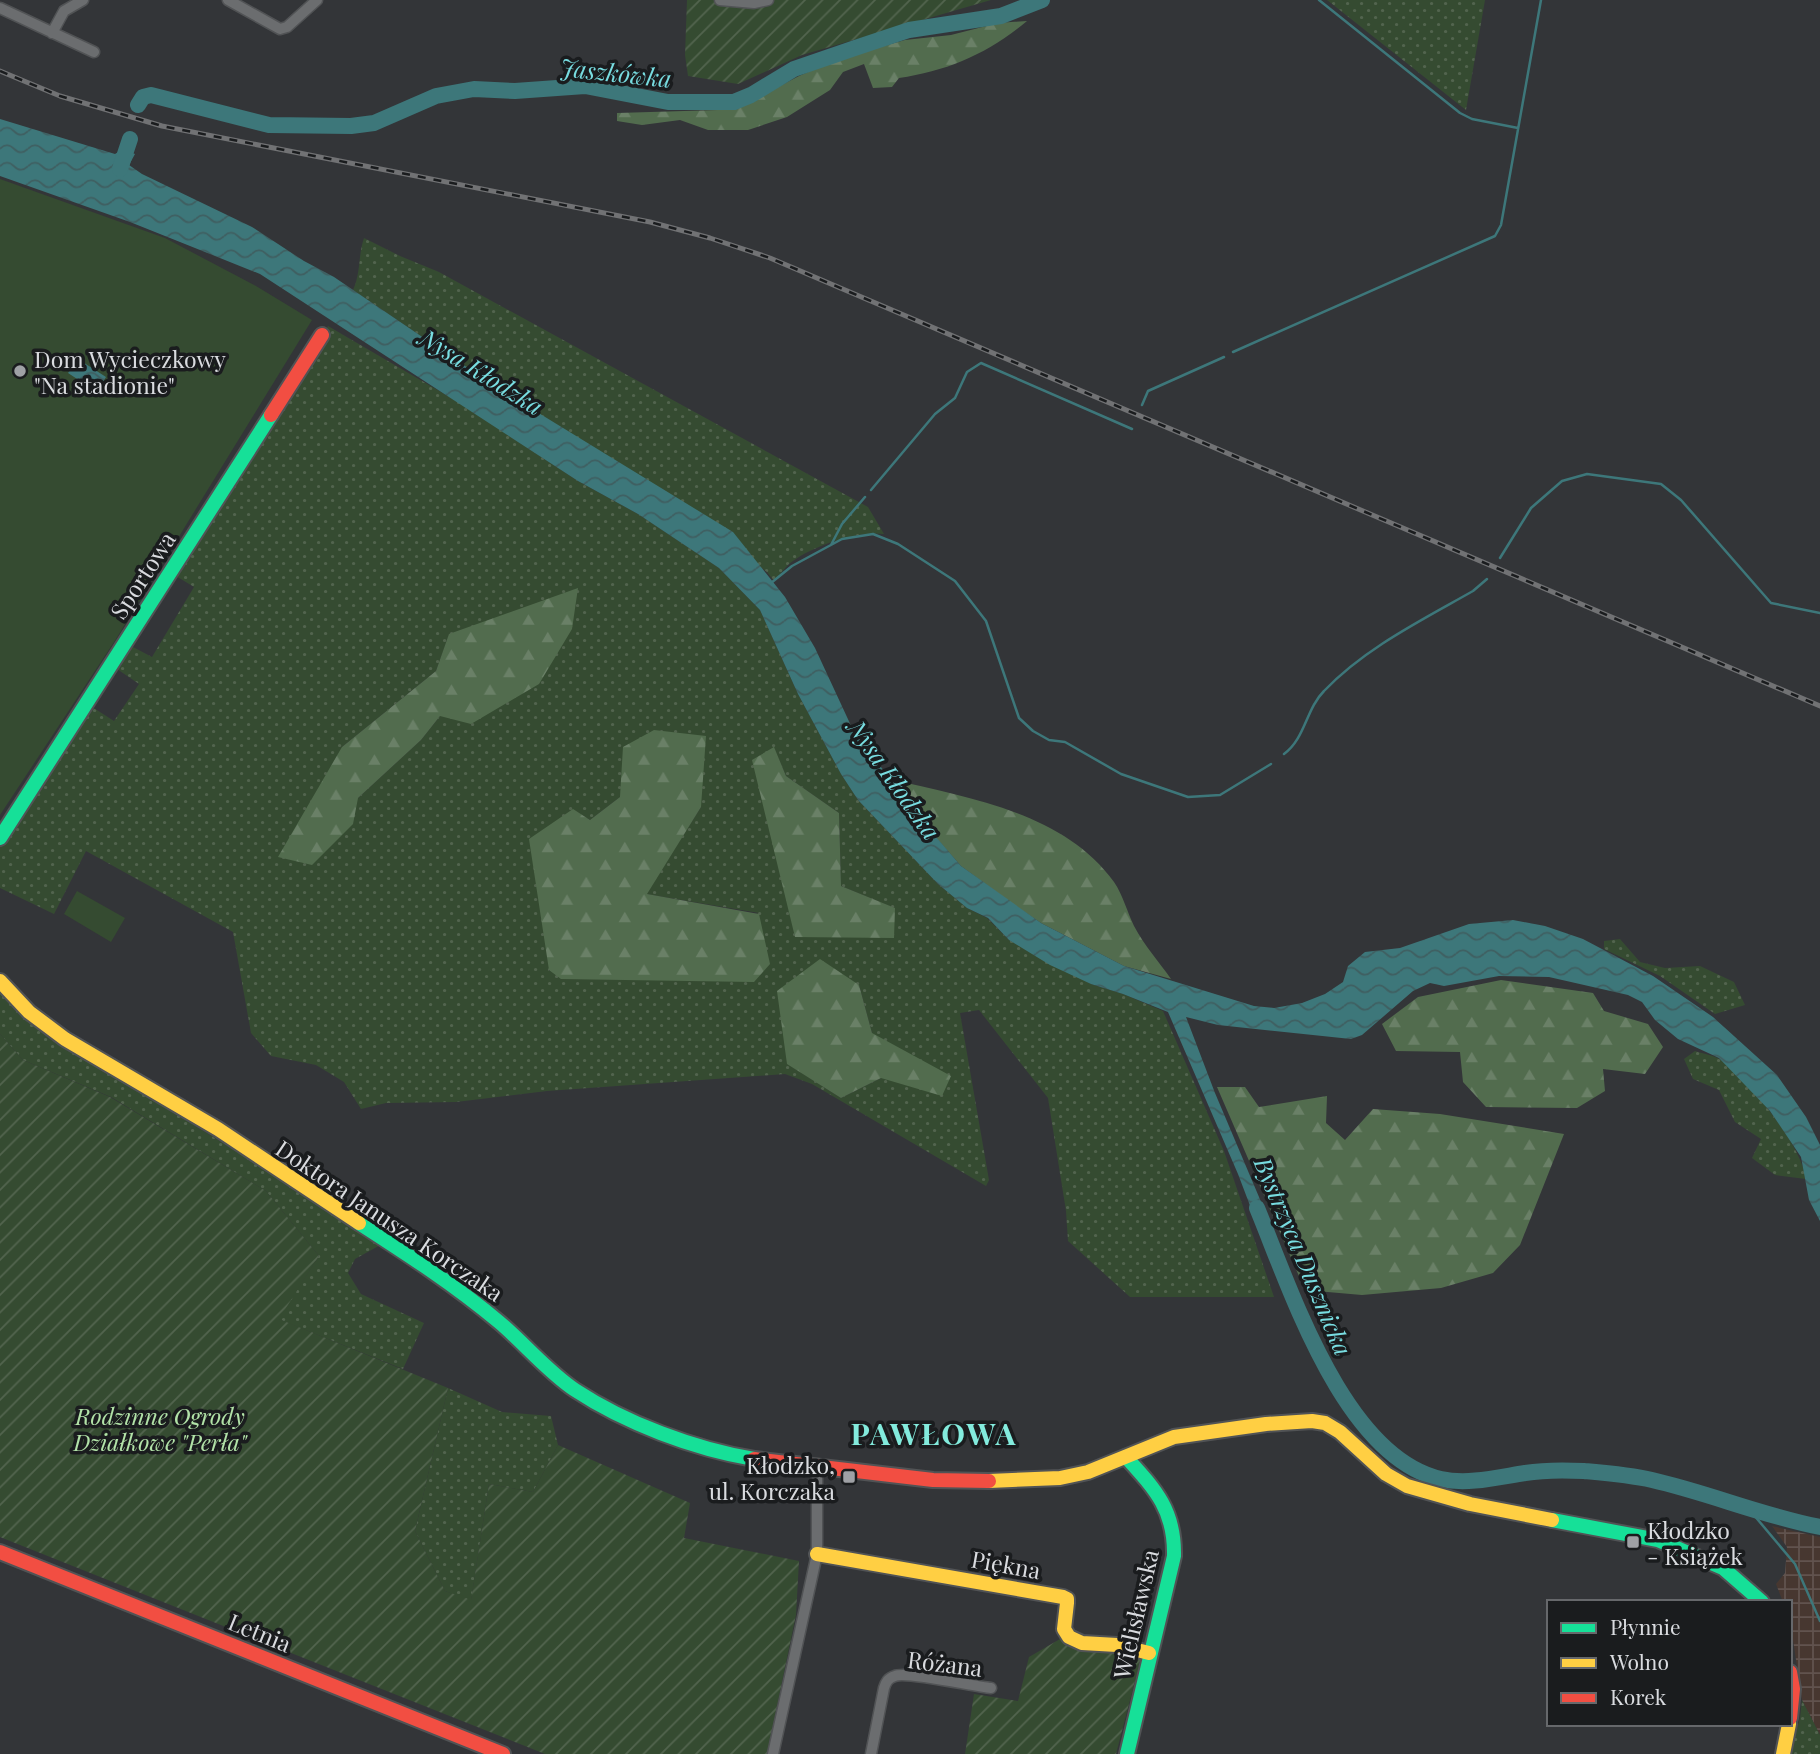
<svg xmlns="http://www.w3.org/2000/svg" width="1820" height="1754" font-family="'Playfair Display',serif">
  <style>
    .industrial { fill: url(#industrial-grid) }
    .grass { fill: url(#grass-dots); fill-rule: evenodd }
    .forest { fill: url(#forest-firs) }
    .garden { fill: url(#garden-furrows) }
    .pitch { fill: #354b31 }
    .water { fill: url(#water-waves) }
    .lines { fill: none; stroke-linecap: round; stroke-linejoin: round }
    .stream { stroke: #3d777a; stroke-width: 2.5 }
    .river { stroke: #3d777a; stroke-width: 16 }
    .street-casing { stroke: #515355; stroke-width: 13 }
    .fast-casing { stroke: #515355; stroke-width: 18 }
    .slow-casing { stroke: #515355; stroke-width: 18 }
    .jam-casing { stroke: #515355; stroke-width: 18 }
    .street { stroke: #6b6d6f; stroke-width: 10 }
    .fast { stroke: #16e098; stroke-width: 14 }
    .slow { stroke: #ffcf43; stroke-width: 14 }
    .jam { stroke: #f24e42; stroke-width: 14 }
    .rail-casing { stroke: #717274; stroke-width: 5 }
    .rail { stroke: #1a1c1e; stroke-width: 2.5; stroke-dasharray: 8; stroke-linecap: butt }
    .poi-dot { fill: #9fa1a5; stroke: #1a1c1e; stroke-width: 2.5 }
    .labels { text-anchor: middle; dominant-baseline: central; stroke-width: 7; stroke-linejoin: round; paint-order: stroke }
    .poi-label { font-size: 23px; fill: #d9dbdf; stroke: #1a1c1e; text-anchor: start }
    .street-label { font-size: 23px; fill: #d9dbdf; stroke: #1a1c1e }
    .park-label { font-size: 23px; font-style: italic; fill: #b2e3a8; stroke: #1a1c1e }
    .water-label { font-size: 24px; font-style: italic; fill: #78dde1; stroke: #1a1c1e }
    .district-label { font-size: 30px; font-weight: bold; letter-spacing: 2px; fill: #83ebdd; stroke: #1a1c1e }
  </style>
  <defs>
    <pattern id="industrial-grid" width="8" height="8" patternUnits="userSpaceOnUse" patternTransform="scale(1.75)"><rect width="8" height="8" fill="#473730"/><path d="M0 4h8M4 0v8" fill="none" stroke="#61534e"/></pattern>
    <pattern id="grass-dots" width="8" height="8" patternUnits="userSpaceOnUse" patternTransform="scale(1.75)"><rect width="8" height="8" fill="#354b31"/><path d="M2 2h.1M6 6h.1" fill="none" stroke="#52644e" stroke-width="1.8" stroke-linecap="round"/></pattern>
    <pattern id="forest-firs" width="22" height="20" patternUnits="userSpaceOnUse" patternTransform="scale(1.75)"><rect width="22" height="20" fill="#526c4e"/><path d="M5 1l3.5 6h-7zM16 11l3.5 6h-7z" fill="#6a8067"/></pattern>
    <pattern id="garden-furrows" width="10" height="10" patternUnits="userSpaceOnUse" patternTransform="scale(1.75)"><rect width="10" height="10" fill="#354b31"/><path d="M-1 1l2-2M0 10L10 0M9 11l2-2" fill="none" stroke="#52644e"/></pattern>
    <pattern id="water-waves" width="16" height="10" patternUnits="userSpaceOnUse" patternTransform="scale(1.75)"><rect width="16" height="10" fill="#3d777a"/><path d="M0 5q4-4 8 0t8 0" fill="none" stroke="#3f5f61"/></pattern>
  </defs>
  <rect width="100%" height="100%" fill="#333538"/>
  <path class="industrial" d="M1772 1526 1820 1537V1735L1802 1700 1790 1620V1602H1783L1776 1584 1785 1573 1787 1547Z"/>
  <path class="grass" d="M1327 0H1485L1466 110Z
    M364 238 400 256 439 272 868 507 884 534C858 530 809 547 789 564 784 569 779 576 774 581L767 572 614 461 496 387 353 290C361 273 358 255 364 238Z
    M328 326 458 402 578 481 638 514 719 568 760 610 798 694 841 774 858 800 938 884 967 908 987 918 1009 940 1091 984 1123 994 1163 1011 1224 1151 1274 1297H1130L1068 1241 1066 1211 1048 1098 979 1010 960 1013 989 1180 986 1186 812 1084 785 1074 547 1091 456 1102 386 1103 361 1109 344 1082 316 1065 271 1056 251 1033 233 932 86 851 54 914 0 888V847L89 705 114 721 139 684 114 667 133 647 152 657 194 587 176 576ZM449 635 440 716 421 740 358 798 342 747 436 671ZM774 748 786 776 839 813 841 886 894 908 795 937ZM620 797 701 807 646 894 759 913 549 971 573 810 590 820ZM859 985 872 1033 881 1078 841 1098 788 1064Z
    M1620 939 1640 962 1665 968 1700 966 1734 982 1745 1005 1715 1014 1660 976 1604 949V941Z
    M0 990 20 1014 62 1043 384 1243 355 1259 348 1273 361 1294 424 1323 403 1369 278 1319 319 1256 266 1191 111 1097 23 1060 0 1034Z
    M1695 1051C1703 1054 1714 1055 1721 1060 1749 1081 1801 1144 1806 1179L1775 1175 1752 1158 1761 1139 1735 1122 1719 1090 1693 1079 1684 1059Z
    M448 1388 502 1412 551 1416 558 1445 533 1492 489 1484 471 1601 445 1591 415 1531Z
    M1802 1700 1820 1735V1754H1790L1800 1718Z"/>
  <path class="forest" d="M1027 21C989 53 948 71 899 78L892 87 873 88 864 64 843 72 830 90 787 117 748 130H708L680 120 642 125 617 121V113L718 110 742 106 799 76 838 59 905 40 951 35 998 23Z
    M578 588 572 629 539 684 471 724 440 716 421 740 358 798 353 824 312 865 278 857 342 747 436 671 449 634Z
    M654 730 706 736 701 807 647 894 759 914 770 964 754 982 561 979 549 970 529 839 573 809 590 820 620 797 623 747Z
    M774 747 786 776 839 813 841 886 895 908 894 938 795 937 752 760Z
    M890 779C968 798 1064 812 1114 882 1123 895 1127 912 1134 926 1144 945 1159 962 1171 979L1124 966 1041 923 1013 904 961 866 918 817Z
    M820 959 859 985 872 1033 951 1076 942 1096 881 1078 841 1098 787 1064 777 991Z
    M1501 980 1593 993 1604 1011 1648 1024 1663 1047 1645 1074 1603 1069 1605 1091 1577 1108 1486 1107 1463 1082 1460 1052 1396 1051 1382 1024 1418 997Z
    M1217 1087H1245L1259 1107 1327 1096 1326 1123 1345 1140 1373 1109 1440 1114 1564 1134 1520 1245 1493 1273 1441 1288 1362 1295 1305 1290Z"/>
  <path class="garden" d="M687 0H991L802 55 738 84 688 76 685 55Z
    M0 1034 23 1060 110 1097 266 1191 319 1256 279 1319 448 1388 415 1531 445 1591 471 1600 489 1484 533 1492 558 1445 690 1503 684 1538 799 1561 796 1615 767 1754H545L0 1537Z
    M1060 1639 1092 1648 1142 1654 1116 1754H965L974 1694 1018 1701 1029 1657Z"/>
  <path class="pitch" d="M0 179 165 238 256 286 312 320 116 639 0 815Z
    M77 891 125 918 111 942 64 914Z"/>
  <path class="water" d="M0 119 115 154 123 149 135 154 129 165 142 174 252 227 304 261 334 277 496 387 733 532 785 597 815 648 853 730 918 816 961 866 1041 923 1124 966 1254 1006 1274 1008 1302 1003 1325 994 1343 982 1348 966 1365 952 1400 948 1469 924 1513 920 1545 926 1583 939 1653 976 1713 1017 1777 1075 1806 1117 1820 1145V1221L1809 1200 1801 1157 1770 1111 1719 1058 1678 1039 1655 1020 1642 1002 1628 995 1549 977 1499 976 1444 986 1430 983 1413 991 1362 1035 1351 1039 1218 1025 1186 1017 1215 1093 1273 1230 1257 1224 1238 1174 1168 1012 1123 994 1091 984 1050 965 1009 940 988 918 967 908 938 884 858 800 841 774 798 694 760 610 719 568 638 514 578 481 260 274 130 222 0 176Z
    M78 359 106 377 97 392 68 373Z"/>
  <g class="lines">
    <path class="stream" d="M1319 0 1460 113 1472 119 1518 128
      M1233 352 1495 236 1501 225 1541 0
      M1142 405 1148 391 1224 357
      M871 490 935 414 955 398 967 372 981 363 1132 429
      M831 545 842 524 865 497
      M1500 558 1531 508 1562 481 1587 474 1661 484 1681 500 1771 603 1820 613
      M771 583 792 566 842 539 873 534 898 544 955 581 986 621 1019 718 1033 731 1049 740 1065 742 1121 774 1188 797 1220 795 1271 764
      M1284 754C1305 739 1306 709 1324 691 1365 648 1422 620 1473 591L1487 579
      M1748 1508 1795 1564 1820 1621"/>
    <path class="river" d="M138 105 143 97 151 95 269 125 351 126 374 123 436 96 474 89 515 91 585 86 668 102H734L751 95 794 69 855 48 909 30 1001 16 1042 0
      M120 169 130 139
      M1257 1208C1291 1290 1344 1457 1441 1479 1468 1485 1499 1477 1525 1473 1543 1470 1565 1470 1584 1471 1606 1473 1630 1475 1652 1480 1709 1493 1763 1516 1820 1527"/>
    <g class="street-casing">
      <path id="street" d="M228 0 280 29 287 27 317 0
        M720 0 754 3 768 0
        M0 8 94 52
        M52 33 64 11 83 0
        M773 1754 817 1554V1467
        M871 1754 884 1688C886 1682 888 1678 895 1676 906 1671 972 1686 991 1688"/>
    </g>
    <g class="fast-casing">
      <path id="fast" d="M0 838 271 415
        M359 1223C407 1254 455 1285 499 1322 524 1343 548 1372 575 1390 625 1423 694 1449 754 1459
        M1126 1457C1155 1489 1175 1510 1174 1556L1127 1754
        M1552 1520 1658 1540 1723 1568 1762 1602"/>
    </g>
    <g class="slow-casing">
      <path id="slow" d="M0 981 29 1012 65 1039 218 1129 359 1223
        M989 1481 1060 1478 1088 1472 1174 1437 1266 1424 1312 1421 1325 1423 1340 1432 1386 1474 1407 1486 1470 1504 1552 1520
        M817 1554 1063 1597 1067 1599V1603L1064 1629 1069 1637 1082 1643 1117 1645 1149 1653
        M1783 1754 1789 1724"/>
    </g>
    <g class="jam-casing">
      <path id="jam" d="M271 415 322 335
        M754 1459 933 1480 989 1481
        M0 1552 503 1754
        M1790 1672 1793 1689 1790 1718"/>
    </g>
    <use href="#street" class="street"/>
    <use href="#fast" class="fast"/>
    <use href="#slow" class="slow"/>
    <use href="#jam" class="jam"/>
    <g class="rail-casing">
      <path id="rail" d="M0 71 60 96 162 126 650 222 710 238 770 258 1820 706"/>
    </g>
    <use href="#rail" class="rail"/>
  </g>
  <g class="poi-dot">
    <circle cx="20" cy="371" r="7"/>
    <rect x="842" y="1470" width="14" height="14" rx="3.5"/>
    <rect x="1626" y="1535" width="14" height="14" rx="3.5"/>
  </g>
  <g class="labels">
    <g class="poi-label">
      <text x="34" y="358">Dom Wycieczkowy<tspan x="34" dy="26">"Na stadionie"</tspan></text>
      <text x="835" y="1464" text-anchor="end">Kłodzko,<tspan x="835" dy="26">ul. Korczaka</tspan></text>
      <text x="1647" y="1529">Kłodzko<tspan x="1647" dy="26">- Książek</tspan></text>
    </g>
    <g class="street-label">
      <text transform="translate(142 575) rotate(-57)">Sportowa</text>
      <text transform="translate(390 1220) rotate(34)">Doktora Janusza Korczaka</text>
      <text transform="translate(1006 1564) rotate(10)">Piękna</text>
      <text transform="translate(1135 1614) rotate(-77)">Wielisławska</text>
      <text transform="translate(260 1632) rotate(22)">Letnia</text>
      <text transform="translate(945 1663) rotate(7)">Różana</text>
    </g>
    <g class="park-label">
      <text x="160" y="1415">Rodzinne Ogrody<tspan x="160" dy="26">Działkowe "Perła"</tspan></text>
    </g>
    <g class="water-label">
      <text transform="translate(616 72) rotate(6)">Jaszkówka</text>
      <text transform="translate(482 371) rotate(32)">Nysa Kłodzka</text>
      <text transform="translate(895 779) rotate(55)">Nysa Kłodzka</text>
      <text transform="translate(1304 1256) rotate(67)">Bystrzyca Dusznicka</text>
    </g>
    <g class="district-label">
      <text x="934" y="1433">PAWŁOWA</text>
    </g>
  </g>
  <rect x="1547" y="1600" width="245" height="126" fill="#1a1c1e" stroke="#66686b" stroke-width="2"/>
  <rect x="1561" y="1623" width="35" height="10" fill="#16e098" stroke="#66686b" stroke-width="2"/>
  <text x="1610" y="1635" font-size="21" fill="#d9dbdf">Płynnie</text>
  <rect x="1561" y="1658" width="35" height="10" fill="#ffcf43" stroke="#66686b" stroke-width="2"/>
  <text x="1610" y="1670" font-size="21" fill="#d9dbdf">Wolno</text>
  <rect x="1561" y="1693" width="35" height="10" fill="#f24e42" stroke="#66686b" stroke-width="2"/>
  <text x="1610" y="1705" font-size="21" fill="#d9dbdf">Korek</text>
</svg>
